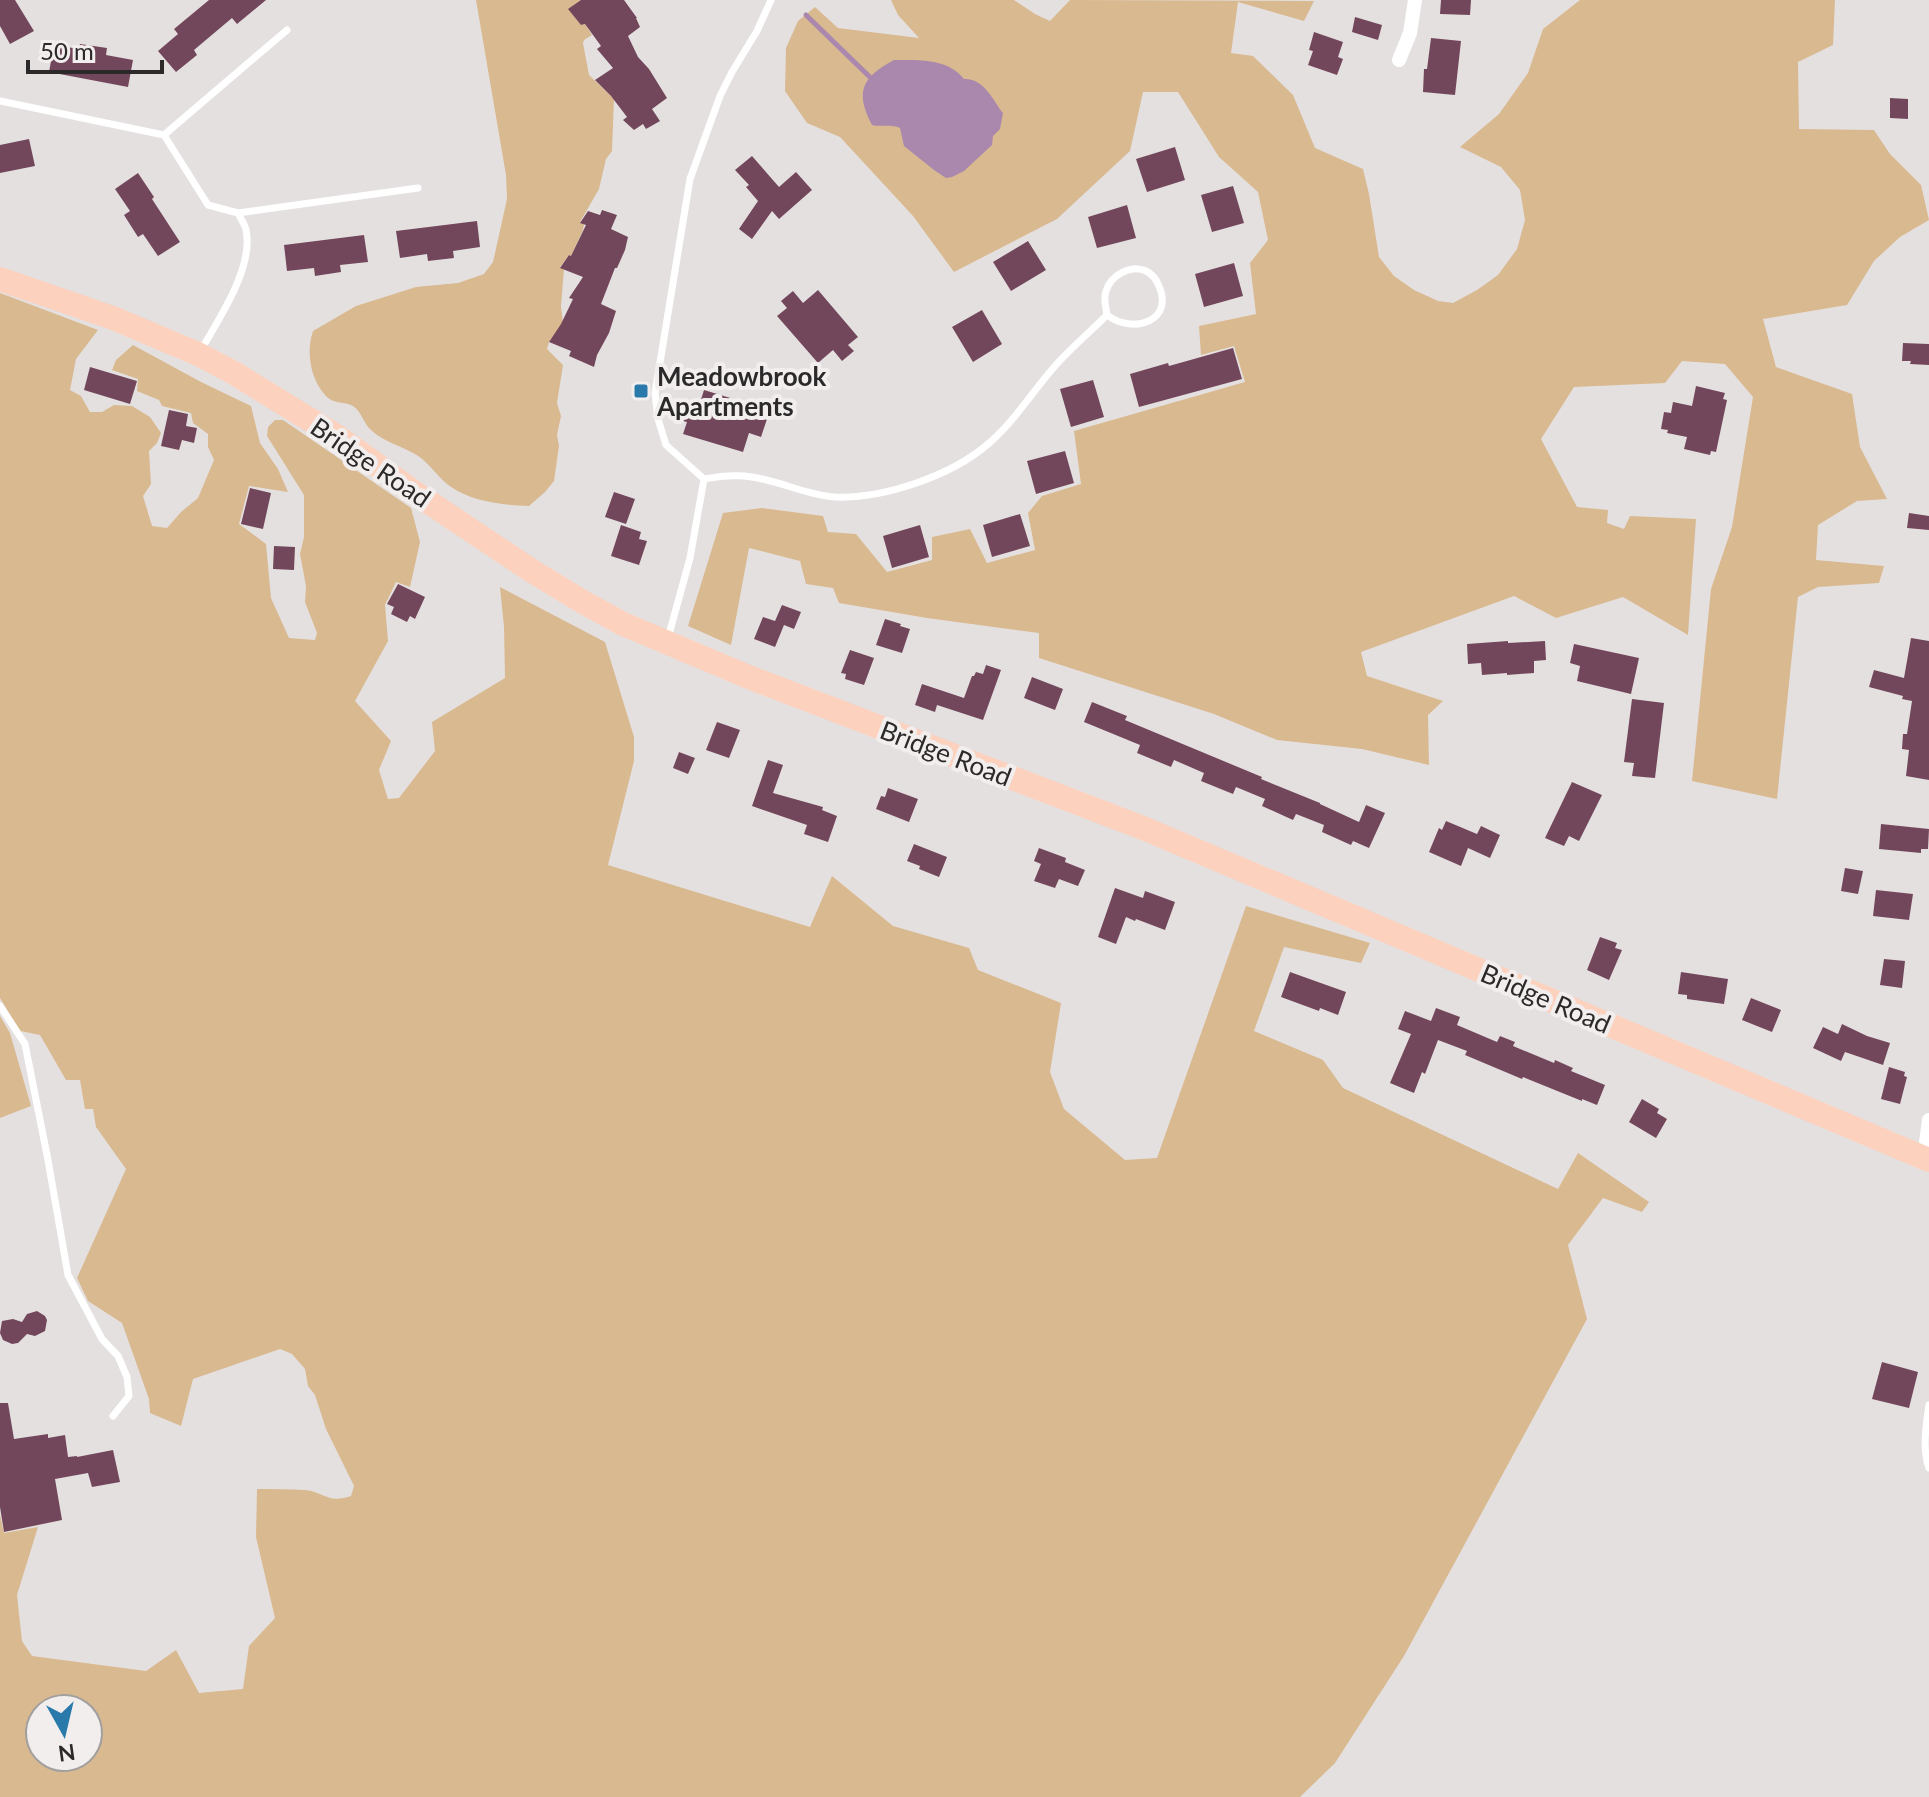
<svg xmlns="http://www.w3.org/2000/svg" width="1929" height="1797" font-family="Lato,sans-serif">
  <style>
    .green { fill: #d9b990; fill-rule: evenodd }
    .water { fill: #aa88ae }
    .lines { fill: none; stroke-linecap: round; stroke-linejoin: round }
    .stream { stroke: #aa88ae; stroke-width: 5 }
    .building { fill: #73475b }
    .lane { stroke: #fff; stroke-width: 7 }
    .street { stroke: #fff; stroke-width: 14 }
    .primary { stroke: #fcd1bd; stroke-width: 24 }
    .poi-dot { fill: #2a79ab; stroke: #f2eeee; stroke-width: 3 }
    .labels { text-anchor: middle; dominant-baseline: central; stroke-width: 8; stroke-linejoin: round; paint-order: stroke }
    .poi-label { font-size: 26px; font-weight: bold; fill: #2b2929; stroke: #f2eeee; text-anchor: start }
    .street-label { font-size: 26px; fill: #2b2929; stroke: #f2eeee }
  </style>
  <rect width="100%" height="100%" fill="#e5e0e0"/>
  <path class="green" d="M476 0H581L569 9 581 25 585 24 592 35 584 40 583 43 589 75 614 99 612 151 606 159 599 189 580 222 584 224 583 230 571 256 569 255 560 267 564 269 561 306 563 323 549 342 547 349 563 365 557 403 561 416 557 435 559 446 554 481 545 492 529 506C503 505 473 502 451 487 438 478 429 462 415 454 401 446 384 442 371 430 364 424 361 411 353 406 344 401 334 405 325 395 310 378 306 351 313 331L356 306 416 287 458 283 484 274 493 262 507 199 506 175Z
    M891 0H1014L1035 14 1050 21 1070 0 1314 1 1304 21 1238 2 1231 53 1253 56 1293 95 1315 148 1363 169 1369 194 1379 257 1394 276 1414 290 1438 301 1453 303 1477 290 1498 275 1517 249 1525 220 1520 190 1501 167 1460 147 1499 114 1528 73 1543 29 1580 0H1835L1833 45 1798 62 1799 129 1874 130 1890 154 1921 185 1929 220 1900 237 1874 261 1847 305 1763 319 1776 367 1852 394 1860 447 1887 499 1857 501 1818 525 1816 560 1884 566 1879 583 1818 587 1798 597 1777 799 1692 781 1711 589 1732 527 1753 397 1725 364 1682 361 1665 383 1574 387 1541 439 1577 507 1608 510 1607 523 1624 529 1630 516 1696 519 1688 635 1623 597 1556 618 1514 596 1361 652 1367 676 1443 701 1428 715 1429 765 1362 749 1277 740 1214 714 1039 658V633L927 618 839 603 833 588 806 584 800 561 749 548 731 645 688 626 723 513 762 508 823 516 828 532 856 534 887 572 932 560V537L970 529 987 563 1035 550 1028 513 1042 496 1081 484 1074 431 1245 382 1234 346 1201 355 1199 326 1256 314 1250 263 1268 240 1258 192 1219 157 1178 92H1143L1130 151 1057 219 954 272 913 216 840 137 807 123 785 91 786 48 798 21 815 7 838 28 919 38 898 15Z
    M0 293 98 330 76 359 70 390 81 396 90 412H102L114 405 132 406 150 417 161 433 157 443 149 451 151 484 143 496 152 526 167 528 181 512 198 498 214 460 208 447V434L193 423 191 413 162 406 159 400 137 391 138 379 112 370 116 360 133 345 201 382 251 406 260 443 278 469 288 492 249 486 239 524 266 544 271 598 289 638 315 640 317 633 305 602 306 586 300 554 304 537V495L267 436 268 427 275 420H283L411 508 420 542 410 587 396 582 385 605 388 641 355 701 391 741 379 770 388 799 399 798 435 751 432 722 505 678 504 627 500 587 605 642 634 737V761L608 865 810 927 832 876 893 926 969 948 978 970 1061 1003 1050 1072 1064 1109 1125 1160 1157 1158 1246 906 1370 943 1361 963 1284 947 1254 1031 1323 1060 1343 1088 1558 1189 1578 1153 1649 1202 1642 1212 1603 1198 1568 1245 1587 1319 1404 1656 1335 1763 1300 1797H0V1515L4 1533 38 1527 17 1595 22 1641 32 1656 146 1671 176 1650 199 1693 243 1689 249 1646 275 1618 256 1537 257 1489C273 1489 289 1489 305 1490 325 1492 327 1504 351 1496L354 1486 326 1429 315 1395 308 1386 305 1369 292 1354 280 1349 193 1379 181 1426 150 1413 149 1399 122 1323 88 1301 77 1278 126 1169 96 1127 93 1109H85L80 1080H66L40 1035 20 1031 0 998ZM40 1709H88V1757H40Z
    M0 1016 10 1033 31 1106 0 1118Z"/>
  <path class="water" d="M894 60C918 60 948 58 964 79 984 78 992 99 1003 113L1000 129 993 136 992 145 964 171 952 177 946 178 934 170 904 146 900 128C892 124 881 127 872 125 855 92 861 78 894 60Z"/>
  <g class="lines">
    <path class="stream" d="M806 15 876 83"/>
  </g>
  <path class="building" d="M0 0H15L34 31 10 44 0 26Z
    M209 0H266L237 24 232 18 194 50 197 55 176 72 158 51 178 34 174 29Z
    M581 0H624L637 18H636L640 27 628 36 638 57 649 69 667 98 652 109 660 121 646 129 643 124 634 130 623 120 627 117 611 96 595 80 613 68 597 49 601 46 585 24 581 25 568 9Z
    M1441 0H1471L1470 15 1440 14Z
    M1355 17 1382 25 1378 40 1352 32Z
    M1314 32 1343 42 1338 57 1343 59 1337 75 1308 65 1313 51 1309 50Z
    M1431 38 1461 41 1455 95 1423 92 1424 69H1427Z
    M80 44 107 48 106 55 133 60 128 87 49 72 54 45 79 49Z
    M1890 98 1908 99V119L1890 118Z
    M29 139 35 166 0 173V145Z
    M1175 147 1185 180 1147 192 1136 159Z
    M752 156 779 187 796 172 812 190 779 219 772 211 752 239 739 229 758 201 746 187 749 185 735 170Z
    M138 173 154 197 152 199 180 242 158 256 143 234 138 237 124 215 130 211 115 189Z
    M1233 186 1244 223 1212 232 1201 195Z
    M1127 205 1136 238 1097 248 1088 217Z
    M602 210 617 215 611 229 628 237 625 250 617 268H615L601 304 616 311 609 333 597 355 594 367 569 356 571 351 549 342 561 324 573 299 569 298 583 277 560 268 569 255 571 256 586 225 580 223 588 211 600 215Z
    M477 221 480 247 453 251 454 258 428 261 427 254 400 258 396 231Z
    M364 235 368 262 340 265 341 272 315 276 314 268 287 271 284 245Z
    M1028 241 1046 270 1011 291 993 262Z
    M1234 263 1243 296 1204 307 1195 274Z
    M818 290 858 337 848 345 854 351 842 361 833 350 818 363 777 316 787 308 781 301 793 291 803 303Z
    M982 310 1002 344 973 362 952 327Z
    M1903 343 1929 344V365L1910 364 1911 361H1902Z
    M1233 348 1242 379 1139 407 1130 374 1168 363 1169 366Z
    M90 367 137 381 130 404 84 390Z
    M1093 380 1104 417 1071 427 1060 389Z
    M1696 386 1725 393 1723 399 1727 400 1716 452 1711 451 1710 455 1684 449 1687 437 1667 433 1668 430 1661 429 1664 412 1671 413 1673 402 1692 406Z
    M704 390 770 410 761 437 749 433 743 452 683 434 687 422 678 420 683 405 698 409Z
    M169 410 188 414 186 426 197 428 194 443 182 440 179 450 161 446Z
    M1065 451 1074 483 1036 494 1027 461Z
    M250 488 271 493 263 529 241 524Z
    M614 492 635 499 626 524 605 517Z
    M1909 513 1929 516V530L1907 528Z
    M1020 514 1030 546 992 557 983 525Z
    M621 525 641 532 639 539 647 541 639 565 611 556Z
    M920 525 929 557 892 568 883 536Z
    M274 546 295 547 294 570 273 569Z
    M398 584 425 597 415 619 410 616 407 622 391 614 394 607 387 604Z
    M782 605 801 612 794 629 784 625 775 647 754 639 763 617 775 621Z
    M885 619 901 624 900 626 910 629 902 653 876 645Z
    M1911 638 1929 641V780L1906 776 1909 750 1902 749 1903 734H1907L1912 701 1902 699 1903 696 1869 687 1874 670 1904 678Z
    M1508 641V643L1545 641 1546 660 1534 661V673L1507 675V673L1482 675 1481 663 1468 664 1467 644Z
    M1574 644 1639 658 1631 694 1577 681 1580 666 1570 663Z
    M850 650 874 658 864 685 845 679 846 674 841 673Z
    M986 665 1001 670 983 720 937 705 935 712 915 705 922 684 964 698 972 676H974L976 672 983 674Z
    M1032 677 1063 689 1055 710 1024 698Z
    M1632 699 1664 703 1655 778 1632 776 1634 763 1624 762Z
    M1092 702 1127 716 1125 720 1262 777 1261 779 1320 803V804L1359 822 1366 805 1385 813 1369 848 1353 841 1351 845 1322 832 1324 825 1296 814 1293 820 1262 806 1265 799 1236 787 1233 794 1201 781 1204 773 1174 760 1171 767 1137 753 1140 745 1084 722Z
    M717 722 740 730 729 758 706 750Z
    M679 752 695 758 688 774 673 768Z
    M768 760 783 765 773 793 823 807 822 810 837 816 828 842 804 834 807 825 752 806Z
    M1572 782 1602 795 1579 841 1569 836 1564 846 1545 838Z
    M888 788 918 799 909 822 876 809 881 796 885 797Z
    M1446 821 1477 834 1481 826 1500 835 1490 858 1468 848 1461 866 1429 852 1439 828 1442 830Z
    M1881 824 1929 829 1928 849H1921V853L1879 849Z
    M914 844 947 857 939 877 919 869 920 866 907 861Z
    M1039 848 1066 858 1065 862 1085 870 1078 886 1059 879 1055 888 1034 881 1041 864 1034 861Z
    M1845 868 1863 871 1858 894 1841 891Z
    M1115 888 1143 898 1145 891 1175 902 1165 930 1136 919 1135 921 1126 917 1116 944 1098 937Z
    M1876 890 1913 894 1909 920 1873 916Z
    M1600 937 1617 943 1615 948 1622 950 1609 980 1587 970Z
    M1884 959 1905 961 1902 988 1880 985Z
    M1290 972 1346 992 1338 1015 1320 1008 1319 1011 1281 997Z
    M1681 972 1728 979 1724 1004 1687 999V995L1678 994Z
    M1751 998 1781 1010 1772 1032 1742 1020Z
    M1436 1008 1460 1017 1457 1025 1497 1042 1500 1036 1515 1042 1513 1046 1554 1063 1555 1060 1573 1068 1571 1071 1605 1085 1597 1105 1582 1099V1101L1523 1077 1522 1079 1465 1055 1467 1051 1438 1040 1425 1074 1422 1072 1414 1093 1390 1083 1411 1034 1398 1029 1405 1011 1431 1021Z
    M1842 1024 1867 1036 1890 1043 1883 1065 1845 1052 1841 1061 1813 1048 1823 1027 1838 1034Z
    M1889 1067 1905 1072 1904 1076 1907 1077 1900 1104 1881 1099Z
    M1642 1099 1659 1109 1657 1113 1667 1119 1656 1138 1629 1122Z
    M37 1311 45 1316 47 1320 45 1331 35 1336 27 1334 18 1343 12 1344 3 1340 0 1333 2 1321 13 1319 22 1322 27 1314Z
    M1882 1362 1918 1372 1909 1408 1872 1399Z
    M0 1403H8L14 1439 48 1434V1438L65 1435 68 1457 77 1456V1457L113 1450 120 1482 92 1487 88 1473 55 1479 62 1520 4 1532 0 1507Z"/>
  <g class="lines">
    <path class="lane" d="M0 101 164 135 287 30
      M164 135 208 205 238 213 418 188
      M201 350C219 319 254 267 246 230 245 224 240 218 238 213
      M704 479C720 476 735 474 752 477 780 481 806 495 835 497 883 499 951 476 988 444 1014 422 1032 392 1055 366 1071 348 1090 332 1107 315 1133 335 1176 321 1158 284 1156 279 1152 274 1146 271 1131 264 1111 275 1106 291 1103 299 1106 307 1107 315
      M668 638 690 558 704 479 666 445 658 419 655 393 690 179 720 96 732 72 757 31 771 0
      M0 1006 25 1044 48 1160 68 1275 102 1339 118 1356 127 1377 129 1396 113 1416
      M1929 1405C1926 1426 1922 1449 1929 1468"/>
    <path class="street" d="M1399 60 1410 33 1415 0
      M1924 1158 1929 1120"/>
    <path class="primary" d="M0 279 113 318 198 354 234 373 338 437 415 493 532 571 583 602 623 624 751 678 1143 828 1929 1160"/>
  </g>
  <rect class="poi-dot" x="633" y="383" width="16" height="16" rx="4"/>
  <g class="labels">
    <g class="poi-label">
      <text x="657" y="376">Meadowbrook<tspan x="657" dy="30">Apartments</tspan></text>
    </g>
    <g class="street-label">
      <text transform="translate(371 462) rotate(34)">Bridge Road</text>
      <text transform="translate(946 753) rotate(21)">Bridge Road</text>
      <text transform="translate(1546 998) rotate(23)">Bridge Road</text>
    </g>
  </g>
  <g transform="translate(64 1733) rotate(172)"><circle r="38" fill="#f2eeee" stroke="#a29f9f" stroke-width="2"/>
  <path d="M0-6L14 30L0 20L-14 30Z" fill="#2a79ab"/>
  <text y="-12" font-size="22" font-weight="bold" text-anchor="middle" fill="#2b2929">N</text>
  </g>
  <path d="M28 60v12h134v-12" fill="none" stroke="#2b2929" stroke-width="4"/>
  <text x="40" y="60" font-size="24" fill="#2b2929" stroke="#f2eeee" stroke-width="6" paint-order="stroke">50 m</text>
</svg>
